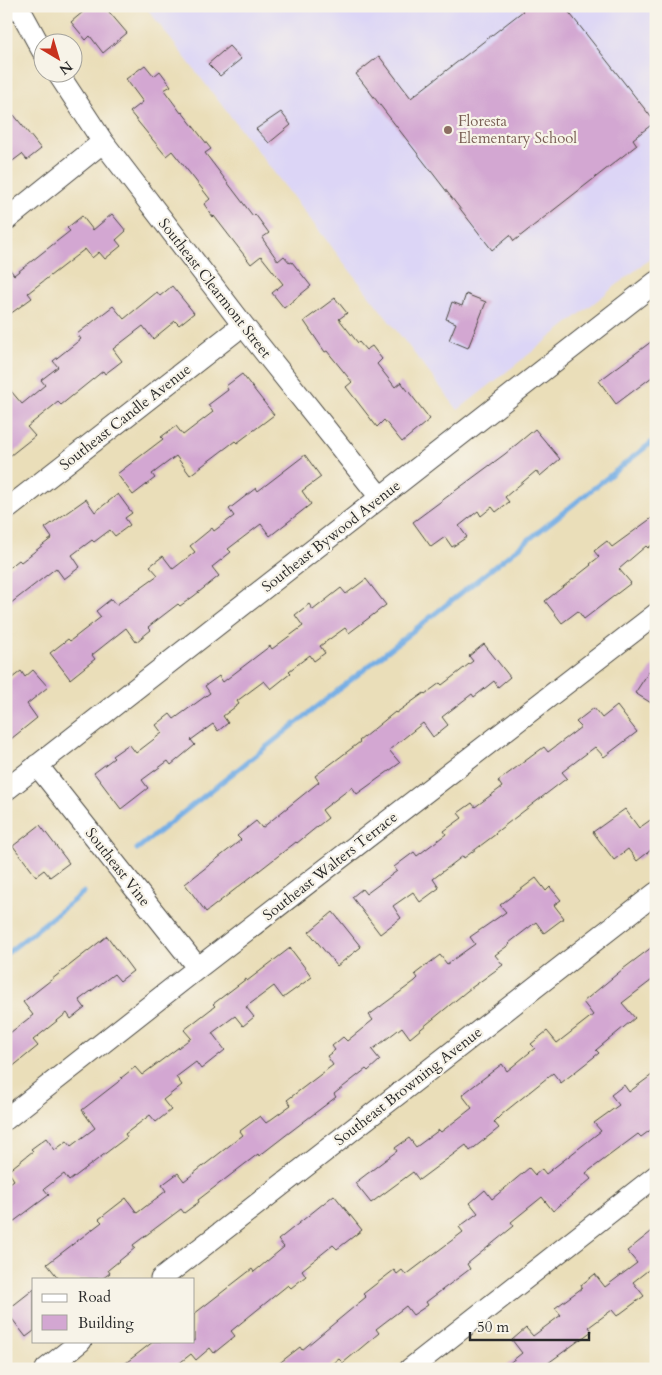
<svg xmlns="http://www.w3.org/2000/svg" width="662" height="1375" font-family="Cardo,serif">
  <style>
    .built { fill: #dcd5f6 }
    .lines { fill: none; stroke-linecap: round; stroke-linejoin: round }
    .stream { stroke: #74aee5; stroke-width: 5 }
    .building { fill: #d3a7d2 }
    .minor-casing { stroke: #484640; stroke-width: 23 }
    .minor { stroke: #fff; stroke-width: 21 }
    .education-dot { fill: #8d6e63; stroke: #f7f3e8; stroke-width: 2 }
    .labels { text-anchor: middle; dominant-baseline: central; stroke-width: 4.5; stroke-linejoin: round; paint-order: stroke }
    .education-label { font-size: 15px; fill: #785e54; stroke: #f7f3e8; text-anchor: start }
    .street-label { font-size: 15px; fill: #2b2b2b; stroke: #f7f3e8 }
  </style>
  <rect width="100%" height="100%" fill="#f7f3e8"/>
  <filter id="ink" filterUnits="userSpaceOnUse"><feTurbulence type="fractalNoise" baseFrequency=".02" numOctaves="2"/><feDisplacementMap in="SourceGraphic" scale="10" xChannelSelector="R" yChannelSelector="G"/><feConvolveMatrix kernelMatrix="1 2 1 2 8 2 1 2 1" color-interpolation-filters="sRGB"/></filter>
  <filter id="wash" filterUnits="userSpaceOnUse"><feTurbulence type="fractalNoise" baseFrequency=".0096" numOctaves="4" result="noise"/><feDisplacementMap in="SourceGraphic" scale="20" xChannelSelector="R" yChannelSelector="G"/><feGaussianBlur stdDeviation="1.12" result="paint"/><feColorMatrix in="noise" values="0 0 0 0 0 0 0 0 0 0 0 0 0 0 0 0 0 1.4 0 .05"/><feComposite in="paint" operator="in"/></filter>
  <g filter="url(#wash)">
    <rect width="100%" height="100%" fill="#eadeb9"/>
    <path class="built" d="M145 6H656V254L458 410Z"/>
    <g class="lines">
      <path class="stream" d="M137 849 656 439
        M6 954 84 892"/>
    </g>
    <g id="blocks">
      <path class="building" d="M90 6H104L127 33 103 53 90 36 86 40 71 22Z
        M519 6H564L655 122 633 139 637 145 514 241 510 235 492 250 356 74 379 56 411 98 523 11Z
        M229 46 241 59 220 76 208 64Z
        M145 65 154 76 160 71 171 86 164 90 181 113 182 112 211 149 205 153 253 216 255 214 269 233 262 238 278 261 284 256 290 263 292 262 311 286 284 308 272 293 283 284 261 256 251 264 214 216 213 217 204 204 210 199 192 176 172 151 166 156 130 112 143 102 126 79Z
        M281 112 291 125 269 143 256 129Z
        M14 115 41 149 27 160 22 154 6 166V122Z
        M112 214 126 231 116 240 121 246 105 259 99 252 92 258 85 249 28 293 32 298 6 317V264L14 275 70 231 67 228 82 216 93 230Z
        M172 286 194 313 179 325 175 321 153 339 143 326 113 349 122 361 105 374 103 371 61 405 58 402 27 427 35 436 6 459V385L22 404 45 385 41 380 58 367 53 361 81 339 77 334 113 306 124 319 157 292 160 296Z
        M466 294 486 302 468 348 449 340 456 323 446 319 452 302 462 306Z
        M335 298 347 313 339 319 358 343 359 342 366 350 372 346 382 359 377 364 395 387 401 382 430 419 402 442 384 420 377 427 346 387 352 382 327 351 325 352 304 321Z
        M656 338V374L616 404 599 381Z
        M242 374 274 415 237 443 235 441 190 475 176 456 152 474 155 478 133 495 117 474 163 439 161 437 176 426 183 435 213 412 208 405 228 390 226 386Z
        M535 429 560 459 540 476 536 471 505 497 509 502 496 512 492 507 481 516 478 511 459 526 467 537 452 547 445 537 431 547 413 522 505 454Z
        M305 455 321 477 302 491 311 504 270 536 261 524 228 549 231 552 212 567 219 576 194 596 180 606 178 604 148 627 151 630 136 642 126 628 92 655 95 659 70 679 50 653 68 639 70 641 101 617 96 611 111 599 116 605 158 575 150 566 163 556 173 569 195 552 190 546 212 528 214 531 234 516 229 509 256 488 258 491Z
        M118 494 132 513 125 518 130 525 115 536 110 530 94 542 92 540 72 555 80 567 64 579 56 568 6 607V570L19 560 21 562 52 538 45 528 86 499 95 512Z
        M656 515V542L648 548 646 546 619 569 631 583 584 619 578 611 562 623 545 601 591 565 590 564 599 557 594 551 607 541 612 547Z
        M366 579 386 605 349 633 345 628 320 646 325 653 314 661 310 655 289 671 291 673 271 689 264 681 237 701 239 704 223 716 228 723 218 731 213 724 191 740 195 745 171 765 168 761 142 780 148 788 121 809 94 773 114 758 112 756 129 744 136 753 162 733 156 725 170 714 174 719 210 693 205 686 219 676 223 682 270 646 272 649 303 626 295 615 309 604 313 610 341 588 346 594Z
        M484 644 510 677 498 687 494 681 474 697 472 694 442 717 448 725 433 737 423 723 389 750 400 763 357 794 352 787 322 810 328 818 297 843 296 842 206 912 185 884 241 840 237 836 256 821 262 828 319 782 315 776 360 742 359 741 395 712 396 713 424 693 425 694 440 683 442 685 473 661 469 656Z
        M656 661V706L635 693Z
        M33 670 48 687 27 704 37 718 6 743V683L21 671 25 677Z
        M617 706 637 732 604 757 595 747 562 772 567 778 495 833 496 834 464 858 463 856 433 879 439 888 420 902 413 892 393 906 401 918 380 934 352 897 362 889 366 894 397 871 394 867 414 852 417 856 446 834 444 831 462 818 458 813 472 803 475 807 502 787 498 781 544 747 548 752 581 727 576 722 594 708 602 718Z
        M625 809 639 828 656 816V846L637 861 628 849 614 860 593 832Z
        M40 825 69 863 50 877 44 870 36 876 13 846Z
        M536 878 546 891 550 887 561 900 554 905 564 918 544 933 536 922 509 943 510 944 495 955 503 965 467 991 410 1038 402 1027 372 1050 380 1060 368 1071 366 1069 334 1094 336 1097 290 1132 259 1156 258 1154 198 1200 199 1202 184 1213 181 1209 133 1245 135 1248 108 1270 110 1273 102 1279H59L47 1264 102 1222 99 1219 126 1198 137 1213 166 1191 162 1185 178 1173 184 1181 243 1135 240 1131 260 1116 266 1123 291 1105 287 1100 333 1065 327 1056 335 1050 332 1046 343 1037 347 1041 373 1020 369 1015 415 981 418 978 415 974 440 955 447 964 475 944 470 937 506 912 500 905Z
        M333 912 361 947 337 966 309 932Z
        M107 936 133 971 120 981 114 974 79 1000 85 1008 71 1019 67 1013 33 1040 38 1046 6 1072V1036L33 1015 23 1002Z
        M656 944V977L622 1003 635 1018 596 1050 599 1053 561 1083 553 1073 501 1115 494 1122 499 1128 470 1151 466 1145 419 1180 413 1172 371 1203 355 1183 397 1151 395 1148 409 1138 416 1147 439 1130 441 1132 472 1108 462 1095 502 1064 507 1071 535 1048 531 1044 547 1031 557 1043 593 1015 583 1002 623 969Z
        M290 948 312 977 283 998 274 986 246 1007 254 1017 243 1026 235 1016 212 1033 225 1050 201 1069 196 1062 176 1077 182 1085 163 1100 171 1110 156 1122 150 1115 125 1134 127 1137 69 1181 64 1174 44 1189 49 1195 13 1222 6 1214V1186L14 1180 8 1171 33 1151 31 1149 46 1138 55 1150 67 1141 71 1146 95 1128 82 1110 122 1079 121 1078 135 1067 142 1075 191 1038 184 1030 215 1006 213 1004 246 979 247 981Z
        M656 1072V1126L641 1137 638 1134 586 1173 591 1179 553 1211 542 1197 511 1222 514 1226 467 1264 470 1269 426 1302 428 1305 413 1315 406 1306 376 1329 379 1333 343 1363 339 1359 326 1369H272L300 1347 302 1350 366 1297 363 1294 394 1270 397 1274 402 1270 406 1275 463 1232 459 1227 478 1213 470 1203 485 1190 492 1199 529 1168 535 1175 542 1169 546 1174 601 1131 594 1123 619 1105 611 1095 624 1085 629 1092Z
        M334 1195 362 1230 337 1249 333 1245 302 1270 306 1276 291 1288 288 1285 231 1331 235 1336 214 1353 210 1348 196 1360 191 1354 172 1369H118L154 1341H194V1314L252 1269 254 1272 284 1247 278 1240Z
        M656 1228V1264L633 1282 644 1296 617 1316 612 1310 589 1327 592 1331 540 1369H502L522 1353 512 1340 526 1328 533 1336 561 1315 555 1308 582 1288 581 1285 595 1274 605 1287 637 1263 627 1251Z
        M34 1289V1331L26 1337 6 1311Z"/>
    </g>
  </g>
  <g filter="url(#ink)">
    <use href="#blocks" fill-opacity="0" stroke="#484640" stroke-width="1"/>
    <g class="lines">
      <g class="minor-casing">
        <path id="minor" d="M18 6 42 50
          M57 72 103 142 243 325 380 497
          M6 220 103 142
          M6 510 243 325
          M37 765 198 968
          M6 790 656 282
          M6 1119 198 968 656 614
          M161 1279 656 893
          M46 1369 81 1341
          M410 1369 656 1176"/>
      </g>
      <use href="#minor" class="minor"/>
    </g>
  </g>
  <circle class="education-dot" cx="448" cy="130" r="5"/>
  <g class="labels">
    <g class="education-label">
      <text x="458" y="121">Floresta<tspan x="458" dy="17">Elementary School</tspan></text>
    </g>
    <g class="street-label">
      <text transform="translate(215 288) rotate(52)">Southeast Clearmont Street</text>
      <text transform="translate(125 417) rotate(-38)">Southeast Candle Avenue</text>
      <text transform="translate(331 536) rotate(-38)">Southeast Bywood Avenue</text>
      <text transform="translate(330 866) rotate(-38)">Southeast Walters Terrace</text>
      <text transform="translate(118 867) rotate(52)">Southeast Vine</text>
      <text transform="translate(408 1086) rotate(-38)">Southeast Browning Avenue</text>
    </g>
  </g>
  <rect width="662" height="1375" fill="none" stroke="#f7f3e8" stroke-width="25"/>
  <rect x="32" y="1278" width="162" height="65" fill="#f7f3e8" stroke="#a5a39c"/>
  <rect x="42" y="1294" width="25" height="8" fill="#ffffff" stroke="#a5a39c"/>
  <text x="78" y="1302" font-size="15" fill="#2b2b2b">Road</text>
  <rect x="42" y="1315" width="25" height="15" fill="#d3a7d2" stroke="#a5a39c"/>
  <text x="78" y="1328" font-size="15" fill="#2b2b2b">Building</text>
  <g transform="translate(58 58) rotate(142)"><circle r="24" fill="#f7f3e8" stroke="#a5a39c"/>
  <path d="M0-4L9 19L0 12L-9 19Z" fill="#c8321e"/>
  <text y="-8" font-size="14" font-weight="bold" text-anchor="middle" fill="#2b2b2b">N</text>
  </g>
  <path d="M470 1332v8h119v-8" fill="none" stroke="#2b2b2b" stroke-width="2.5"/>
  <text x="477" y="1332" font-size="15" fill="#2b2b2b" stroke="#f7f3e8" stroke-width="4" paint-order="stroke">50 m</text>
</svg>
